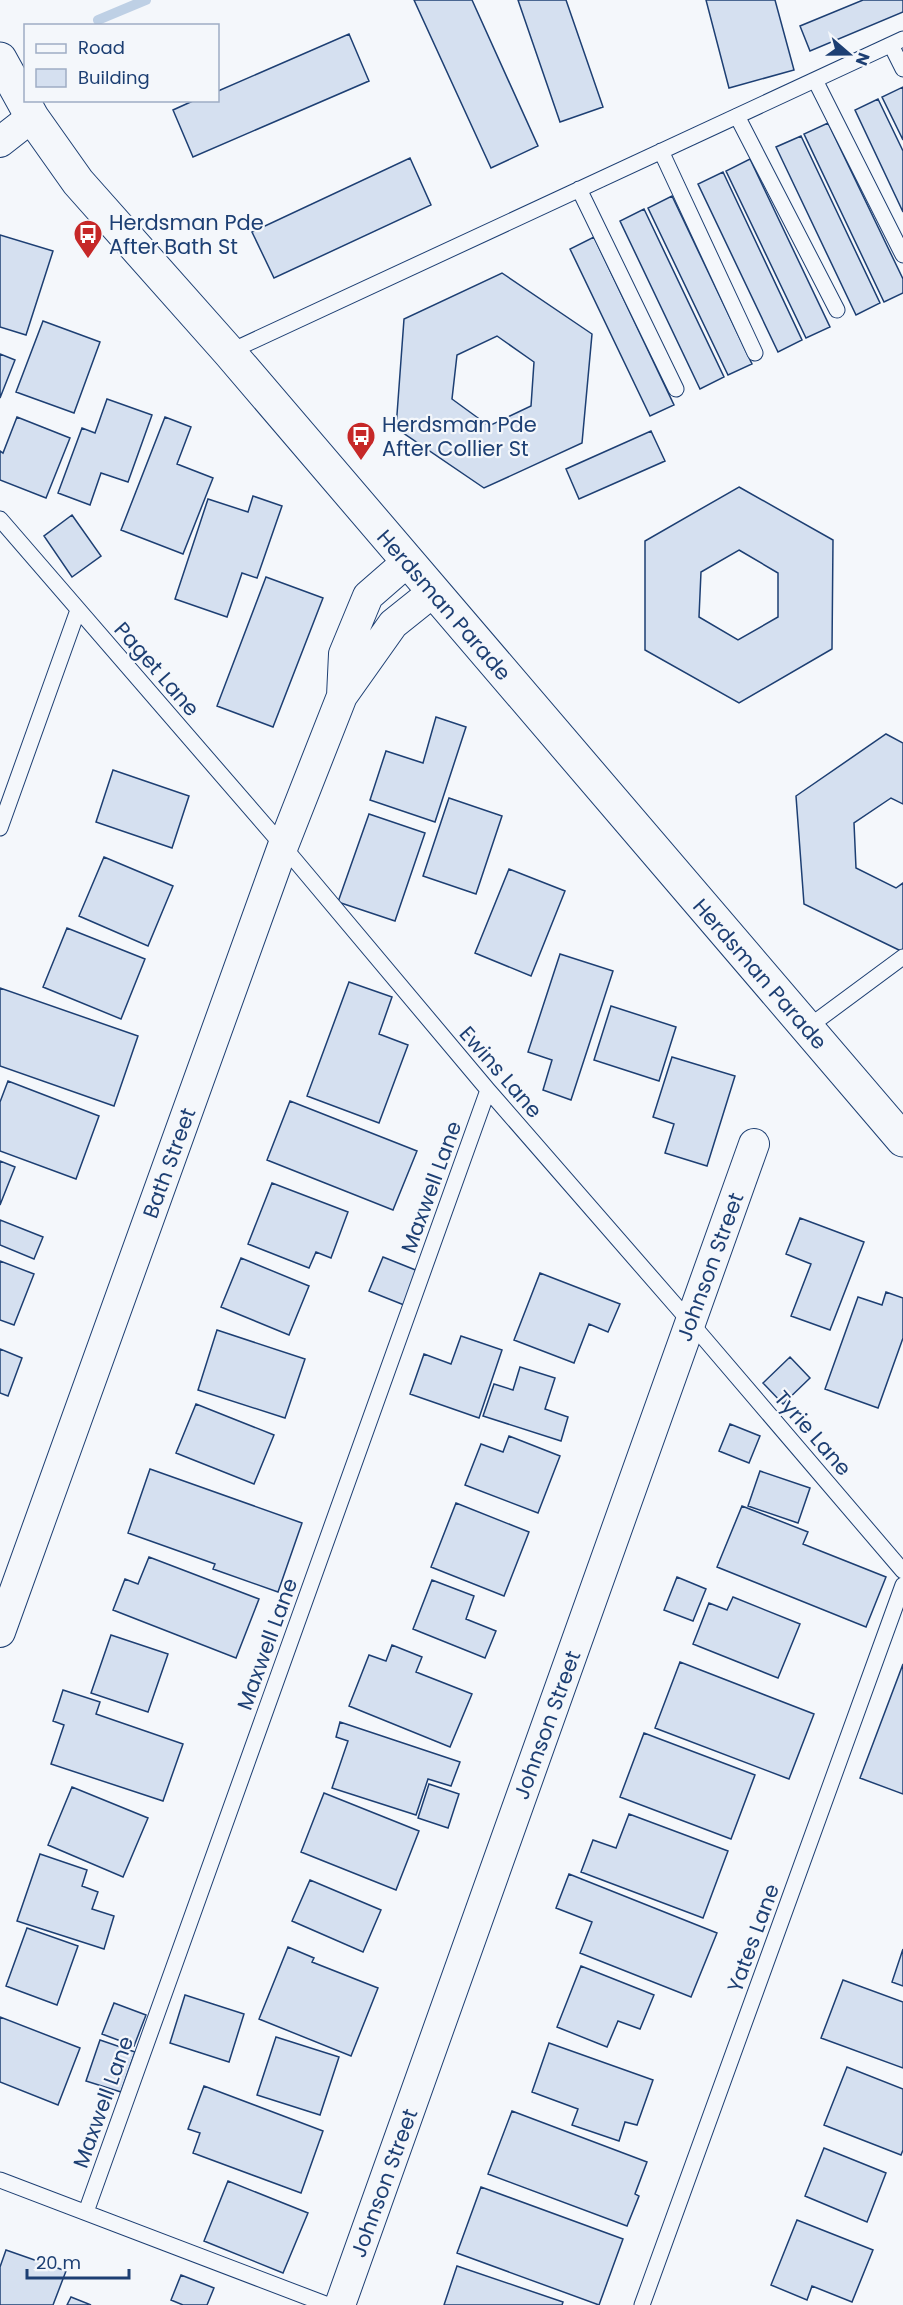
<svg xmlns="http://www.w3.org/2000/svg" width="903" height="2305" font-family="Poppins,sans-serif">
  <style>
    .lines { fill: none; stroke-linecap: round; stroke-linejoin: round }
    .stream { stroke: #bed0e5; stroke-width: 10 }
    .building { fill: #d5e0f0; stroke: #1d3f73; stroke-width: 1.5; fill-rule: evenodd }
    .service-casing { stroke: #1d3f73; stroke-width: 17 }
    .minor-casing { stroke: #1d3f73; stroke-width: 32 }
    .secondary-casing { stroke: #1d3f73; stroke-width: 35 }
    .service { stroke: #f4f7fb; stroke-width: 15 }
    .minor { stroke: #f4f7fb; stroke-width: 30 }
    .secondary { stroke: #f4f7fb; stroke-width: 33 }
    .labels { text-anchor: middle; dominant-baseline: central; stroke-width: 4.5; stroke-linejoin: round; paint-order: stroke }
    .poi-label { font-size: 21px; fill: #1d3f73; stroke: #f4f7fb; text-anchor: start }
    .street-label { font-size: 21px; fill: #1d3f73; stroke: #f4f7fb }
  </style>
  <rect width="100%" height="100%" fill="#f4f7fb"/>
  <g class="lines">
    <path class="stream" d="M98 20 146 0"/>
  </g>
  <path class="building" d="M414 0H472L538 146 491 168Z
    M518 0H566L603 107 560 122Z
    M706 0H775L794 70 729 88Z
    M863 0H903V12L810 51 800 26Z
    M349 34 369 81 193 157 173 110 195 100H218V91Z
    M903 87V140L882 97Z
    M878 99 903 151V212L855 110Z
    M828 123 903 279V293L884 302 804 134Z
    M801 136 880 303 856 315 776 147Z
    M410 158 431 205 274 278 252 232Z
    M750 159 830 327 806 338 726 171Z
    M723 172 802 340 778 352 698 184Z
    M672 196 752 364 728 375 648 208Z
    M644 209 724 377 700 389 620 221Z
    M0 235 53 251 26 335 0 327Z
    M594 237 674 405 650 416 570 249Z
    M502 273 592 334 582 443 484 488 396 428 404 319ZM497 336 534 362 531 406 489 426 452 399 457 355Z
    M43 321 100 342 74 413 16 392Z
    M0 354 15 360 0 398Z
    M107 399 152 415 128 482 101 473 90 505 58 493 82 428 95 433Z
    M17 417 70 438 46 498 0 480V451L3 453Z
    M165 417 191 427 177 464 213 478 183 554 121 530Z
    M651 431 665 461 579 499 566 469Z
    M739 487 833 540 832 649 739 703 645 650V541ZM739 550 778 573V617L738 640 699 617 701 572Z
    M253 496 282 506 257 578 242 573 227 617 175 599 208 499 248 512Z
    M72 515 101 556 72 577 44 536Z
    M266 577 323 598 273 727 217 706Z
    M436 717 466 727 435 822 370 800 386 751 423 763Z
    M886 734 903 743V804L891 798 854 823 856 868 896 888 903 883V949L901 951 804 904 796 796Z
    M113 770 189 796 172 848 96 822Z
    M449 798 502 816 476 894 423 876Z
    M369 814 425 833 395 921 338 902Z
    M104 857 173 886 148 946 79 916Z
    M509 869 565 891 531 976 475 953Z
    M67 928 145 959 121 1019 43 987Z
    M560 954 613 971 571 1100 543 1090 552 1060 528 1052Z
    M349 982 392 997 379 1034 408 1045 379 1123 307 1096Z
    M0 988 138 1036 114 1106 0 1066Z
    M611 1006 676 1027 659 1081 594 1060Z
    M672 1057 735 1076 707 1166 665 1153 674 1124 653 1117Z
    M8 1081 99 1116 76 1179 0 1151V1102Z
    M290 1101 417 1151 393 1210 267 1160Z
    M0 1161 15 1167 0 1205Z
    M272 1183 348 1212 331 1258 316 1252 309 1268 248 1244Z
    M800 1218 864 1242 830 1330 791 1316 811 1264 786 1254Z
    M0 1220 43 1237 34 1259 0 1245Z
    M383 1257 418 1271 404 1305 369 1291Z
    M241 1258 309 1286 289 1335 221 1307Z
    M0 1261 34 1274 14 1325 0 1320Z
    M540 1273 620 1304 608 1332 589 1324 574 1363 514 1340Z
    M886 1292 903 1298V1338L878 1408 825 1389 858 1297 882 1305Z
    M217 1330 305 1359 285 1418 198 1390Z
    M461 1336 502 1350 479 1418 410 1394 424 1354 451 1364Z
    M0 1349 22 1358 8 1396 0 1393Z
    M790 1357 810 1378 783 1404 763 1383Z
    M520 1367 555 1378 545 1409 568 1417 561 1441 483 1416 494 1384 513 1390Z
    M196 1404 274 1435 254 1484 176 1453Z
    M730 1424 760 1436 749 1463 719 1451Z
    M509 1436 560 1456 538 1513 465 1485 481 1444 503 1452Z
    M150 1469 302 1523 278 1592 213 1569 215 1564 128 1533Z
    M760 1471 810 1488 798 1523 748 1506Z
    M456 1503 529 1532 504 1596 431 1567Z
    M742 1506 808 1532 803 1544 886 1577 866 1627 717 1567Z
    M149 1557 259 1599 236 1658 113 1610 125 1579 138 1584Z
    M677 1577 706 1589 693 1621 664 1610Z
    M432 1580 474 1596 466 1619 496 1631 485 1658 413 1629Z
    M733 1597 800 1624 778 1678 693 1644 709 1603 727 1610Z
    M111 1635 168 1654 148 1712 91 1693Z
    M392 1645 422 1657 416 1672 472 1694 450 1747 349 1706 369 1655 386 1661Z
    M680 1662 814 1714 789 1779 655 1728Z
    M903 1664V1794L860 1778Z
    M63 1690 100 1702 96 1714 183 1744 163 1801 51 1764 64 1725 53 1721Z
    M340 1722 460 1762 451 1786 428 1779 416 1815 332 1788 348 1741 336 1737Z
    M644 1733 755 1775 731 1839 620 1797Z
    M429 1784 459 1794 448 1828 418 1818Z
    M72 1787 148 1818 123 1877 48 1845Z
    M324 1793 419 1831 396 1890 301 1852Z
    M629 1814 728 1851 703 1918 581 1872 593 1840 616 1848Z
    M40 1854 87 1870 82 1886 98 1892 92 1909 114 1916 104 1949 17 1921Z
    M569 1874 717 1933 691 1997 580 1953 592 1922 556 1908Z
    M310 1880 381 1910 363 1952 292 1921Z
    M27 1928 78 1946 57 2005 6 1986Z
    M288 1947 314 1958 312 1962 378 1988 351 2056 259 2019Z
    M903 1949V1986L892 1982Z
    M581 1966 654 1995 640 2029 618 2021 607 2047 557 2027Z
    M843 1980 903 2002V2068L821 2038Z
    M185 1995 244 2014 229 2062 170 2043Z
    M114 2003 146 2015 134 2046 102 2034Z
    M0 2017 80 2048 58 2105 0 2082Z
    M276 2037 339 2057 320 2115 257 2095Z
    M100 2040 135 2052 121 2092 86 2081Z
    M549 2043 653 2080 637 2125 625 2122 619 2141 572 2125 578 2109 532 2092Z
    M847 2067 903 2089V2150L901 2155 824 2125Z
    M204 2086 323 2131 301 2193 193 2153 200 2133 188 2129Z
    M512 2111 647 2162 635 2194 639 2196 627 2226 488 2174Z
    M824 2148 886 2173 867 2222 805 2196Z
    M228 2181 308 2213 283 2273 204 2241Z
    M481 2187 623 2239 599 2305 457 2253Z
    M797 2220 873 2250 852 2302 812 2286 807 2300 771 2285Z
    M6 2250 66 2271 53 2305H0V2267Z
    M457 2266 563 2302 562 2305H444Z
    M181 2275 214 2288 207 2305H183L171 2300Z
    M71 2297 91 2305H67Z"/>
  <g class="lines">
    <g class="service-casing">
      <path id="service" d="M891 45 903 69
        M815 80 903 255
        M737 116 837 310
        M661 151 755 353
        M579 189 676 389
        M229 352 903 39
        M0 519 283 846 488 1090 691 1323 903 1571
        M0 828 78 610
        M807 1028 903 957
        M0 2180 328 2305
        M86 2212 488 1090
        M642 2305 903 1585"/>
    </g>
    <g class="minor-casing">
      <path id="minor" d="M0 142 32 117
        M342 696 344 654 368 596 407 562
        M0 1632 283 846 342 696 393 624 433 592
        M340 2305 754 1144"/>
    </g>
    <g class="secondary-casing">
      <path id="secondary" d="M0 59 32 117 78 182 229 352 903 1140"/>
    </g>
    <use href="#service" class="service"/>
    <use href="#minor" class="minor"/>
    <use href="#secondary" class="secondary"/>
  </g>
  <defs>
    <g id="bus-pin" transform="scale(1.5)"><path d="M0 17L-7.5 6A9.5 9.5 0 1 1 7.5 6Z" fill="#c62828" stroke="#f4f7fb"/><path d="M-5-6H5V4H4V6H2V4H-2V6H-4V4H-5ZM-3.5-4V0h7V-4ZM-3.5 1.2v1.5H-2V1.2ZM2 1.2v1.5H3.5V1.2Z" fill="#fff"/></g>
  </defs>
  <g fill-rule="evenodd">
    <use href="#bus-pin" x="88" y="234"/>
    <use href="#bus-pin" x="361" y="436"/>
  </g>
  <g class="labels">
    <g class="poi-label">
      <text x="109" y="222">Herdsman Pde<tspan x="109" dy="24">After Bath St</tspan></text>
      <text x="382" y="424">Herdsman Pde<tspan x="382" dy="24">After Collier St</tspan></text>
    </g>
    <g class="street-label">
      <text transform="translate(444 605) rotate(49)">Herdsman Parade</text>
      <text transform="translate(157 669) rotate(49)">Paget Lane</text>
      <text transform="translate(760 974) rotate(49)">Herdsman Parade</text>
      <text transform="translate(501 1072) rotate(49)">Ewins Lane</text>
      <text transform="translate(169 1163) rotate(-70)">Bath Street</text>
      <text transform="translate(431 1187) rotate(-70)">Maxwell Lane</text>
      <text transform="translate(710 1267) rotate(-70)">Johnson Street</text>
      <text transform="translate(813 1433) rotate(49)">Tyrie Lane</text>
      <text transform="translate(267 1644) rotate(-70)">Maxwell Lane</text>
      <text transform="translate(547 1725) rotate(-70)">Johnson Street</text>
      <text transform="translate(753 1938) rotate(-70)">Yates Lane</text>
      <text transform="translate(103 2102) rotate(-70)">Maxwell Lane</text>
      <text transform="translate(384 2183) rotate(-70)">Johnson Street</text>
    </g>
  </g>
  <rect x="24" y="24" width="195" height="78" fill="#f4f7fb" stroke="#9eadc5" stroke-width="1.5"/>
  <rect x="36" y="44" width="30" height="9" fill="#f4f7fb" stroke="#9eadc5" stroke-width="1.5"/>
  <text x="78" y="54" font-size="18" fill="#1d3f73">Road</text>
  <rect x="36" y="69" width="30" height="18" fill="#d5e0f0" stroke="#9eadc5" stroke-width="1.5"/>
  <text x="78" y="84" font-size="18" fill="#1d3f73">Building</text>
  <g transform="translate(849 54) rotate(110)" stroke="#f4f7fb" stroke-width="4.5" paint-order="stroke">
  <path d="M0-4.5L10 22L0 15L-10 22Z" fill="#1d3f73"/>
  <text y="-9" font-size="16" font-weight="bold" text-anchor="middle" fill="#1d3f73">N</text>
  </g>
  <path d="M27 2269v9h102v-9" fill="none" stroke="#1d3f73" stroke-width="3"/>
  <text x="36" y="2269" font-size="18" fill="#1d3f73" stroke="#f4f7fb" stroke-width="4.5" paint-order="stroke">20 m</text>
</svg>
